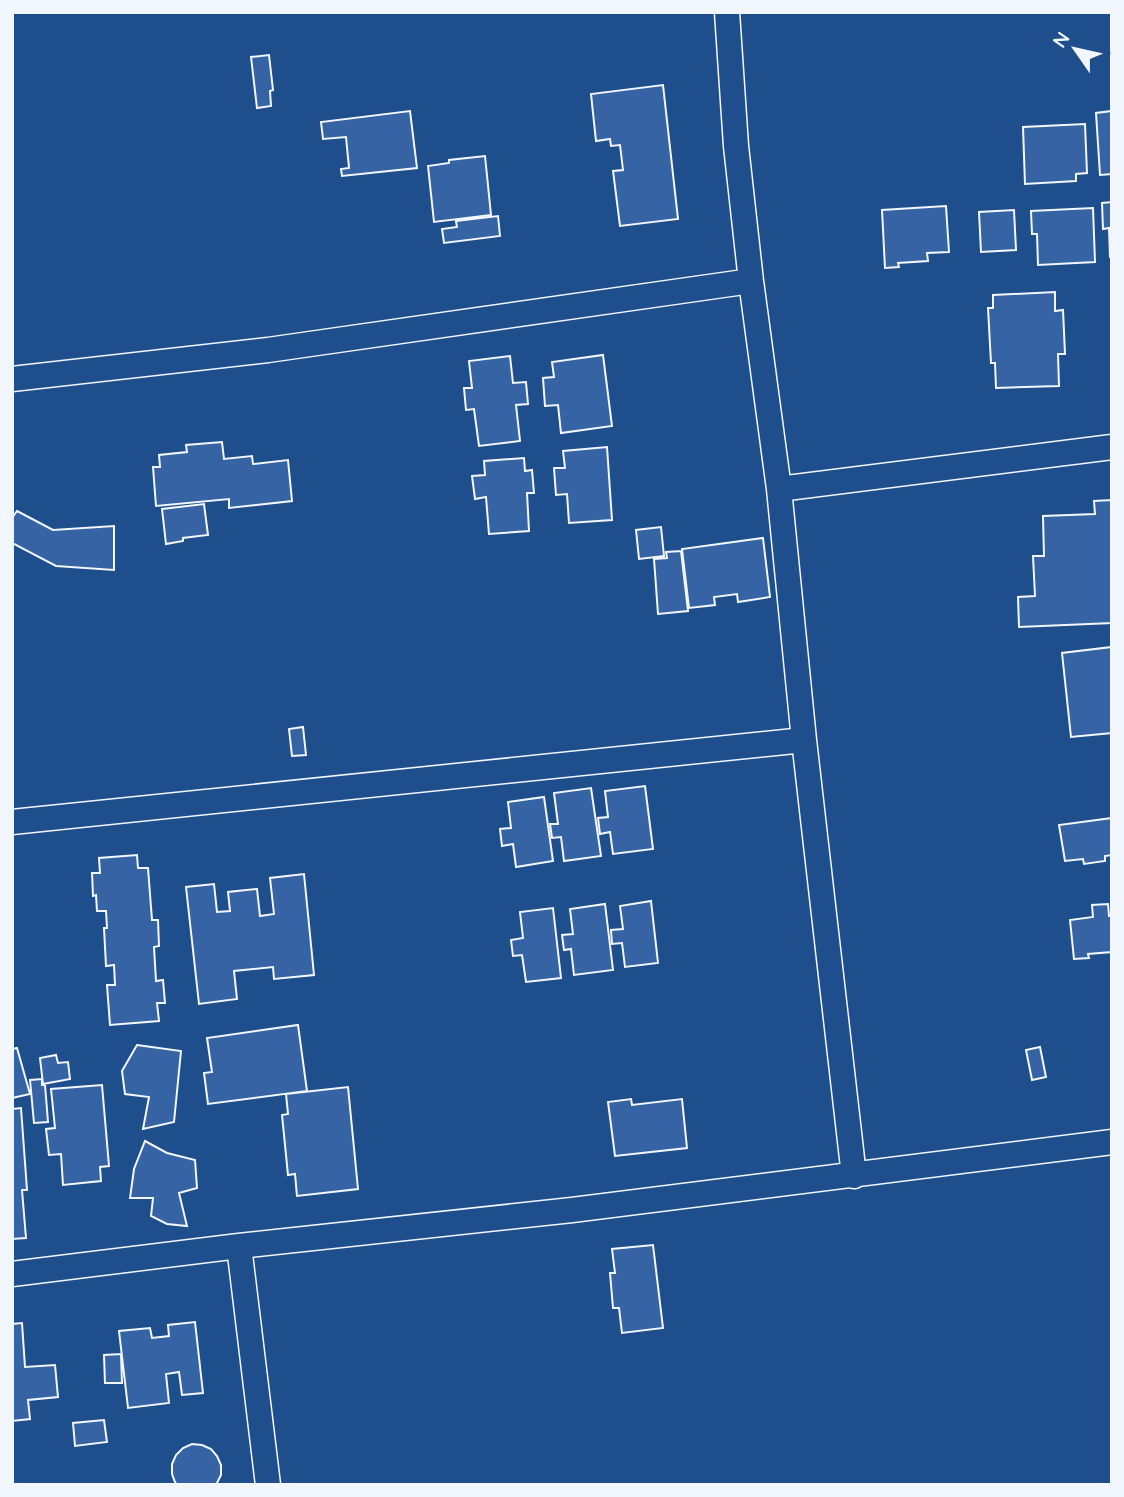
<svg xmlns="http://www.w3.org/2000/svg" width="1124" height="1497" font-family="Quicksand,sans-serif">
  <style>
    .building { fill: #3563a3; stroke: #f2f6ff; stroke-width: 2 }
    .lines { fill: none; stroke-linecap: round; stroke-linejoin: round }
    .minor-casing { stroke: #f2f6ff; stroke-width: 27 }
    .minor { stroke: #1f4e8c; stroke-width: 24 }
  </style>
  <rect width="100%" height="100%" fill="#1f4e8c"/>
  <path class="building" d="M269 55 273 90 270 91 271 106 257 108 251 57Z
    M663 85 678 219 620 226 613 171 623 170 620 145 611 146 610 139 596 141 591 94Z
    M410 111 417 168 342 176 341 169 349 168 346 137 323 139 321 122Z
    M1112 111V174L1100 175 1096 113Z
    M1085 124 1087 173 1076 174V181L1025 184 1023 127Z
    M485 156 491 215 434 222 428 166 449 163V160Z
    M1112 202V257H1110L1109 228 1103 229 1102 203Z
    M946 206 949 252 927 253 928 261 898 263 899 267 885 268 882 210Z
    M1093 208 1095 262 1038 265 1037 234H1032L1031 211Z
    M1014 210 1016 250 981 252 979 212Z
    M498 216 500 236 444 243 442 229 457 227 456 221Z
    M1055 292V311L1063 310 1065 354H1058L1059 386 996 388 995 363H991L988 308H993V295Z
    M603 355 612 426 561 433 558 405 545 406 543 378 554 377 552 362Z
    M510 356 513 383 526 382 528 404 516 405 520 441 479 446 474 409 466 410 464 388H472L469 361Z
    M222 442 224 459 252 456 253 464 288 460 292 501 229 508V499L156 506 153 467H160L159 455 187 452 186 445Z
    M607 447 612 520 569 523 567 494 556 495 554 468H565L563 451Z
    M524 458 525 471 532 470 534 493H527L529 531 489 534 486 497 475 499 472 476 485 475 484 461Z
    M1112 500V623L1019 627 1018 597 1035 596 1033 556H1044L1043 516 1095 514 1094 501Z
    M204 504 208 535 183 538V541L166 544 162 509Z
    M17 511 53 530 114 526V570L56 566 12 543V518Z
    M661 527 664 556 639 559 636 530Z
    M763 538 770 597 738 602 737 594 714 597 715 605 689 608 682 549Z
    M681 551 688 611 658 614 654 559 667 558 666 552Z
    M1112 647V733L1071 737 1062 653Z
    M303 727 306 755 292 756 289 729Z
    M645 786 653 849 613 854 610 832 600 834 598 818 608 817 605 791Z
    M591 788 601 856 564 861 561 837 552 838 550 824H558L554 793Z
    M544 797 553 861 516 867 513 844 502 846 500 829 511 828 508 802Z
    M1112 818V855L1105 856V861L1084 864 1083 859 1065 861 1059 825Z
    M137 855 138 868H148L152 920H158L159 946 154 947 156 981 163 980 165 1003H157L159 1021 110 1025 107 985H115L114 965 106 966 104 928H107L106 911H97L96 895 93 896 92 873H100L99 858Z
    M304 874 314 975 274 979 273 967 234 971 237 999 199 1004 186 887 214 884 217 912 230 911 228 892 257 889 260 916 274 914 270 878Z
    M651 901 658 963 625 967 622 943 612 944 611 930 623 929 620 906Z
    M605 904 613 970 574 975 571 949 564 950 562 935 573 934 570 909Z
    M1108 904 1109 916H1112V952L1088 954 1089 958 1074 959 1070 920 1093 917 1092 905Z
    M553 908 561 978 526 982 522 955 513 956 511 940 523 938 520 912Z
    M298 1025 307 1091 208 1104 204 1073 212 1072 207 1038Z
    M137 1045 181 1051 174 1122 143 1129 149 1097 125 1094 122 1071Z
    M1040 1047 1046 1077 1032 1080 1026 1050Z
    M17 1048 30 1094 12 1098V1049Z
    M56 1055 58 1063 68 1062 70 1079 43 1084 40 1058Z
    M42 1079V1085H45L48 1122 34 1123 30 1080Z
    M102 1085 109 1166 100 1167 101 1181 63 1185 61 1154 49 1155 46 1129 55 1128 51 1089Z
    M348 1087 358 1189 297 1196 295 1174 288 1175 282 1115 288 1114 286 1094Z
    M631 1099 632 1105 682 1099 687 1148 615 1156 608 1102Z
    M21 1108 27 1190H22L26 1238 12 1239V1109Z
    M145 1141 167 1153 195 1160 197 1188 179 1193 187 1226 167 1224 151 1216 153 1198H130L134 1169Z
    M653 1245 663 1328 622 1333 619 1308H613L610 1273H615L612 1249Z
    M195 1322 203 1393 182 1395 179 1372 166 1374 169 1403 128 1408 119 1331 150 1328 152 1338 169 1336 168 1325Z
    M22 1323 25 1367 55 1365 58 1397 28 1400 30 1419 12 1421V1324Z
    M121 1354 122 1383H105L104 1355Z
    M104 1420 107 1442 75 1446 73 1423Z
    M192 1444 202 1445 211 1449 217 1456 221 1465V1475L216 1485H177L175 1482 172 1474V1464L176 1455 183 1448Z"/>
  <g class="lines">
    <g class="minor-casing">
      <path id="minor" d="M727 12 736 146 751 281 779 489 804 740 854 1176
        M12 379 268 350 751 281
        M779 489 1112 447
        M12 822 804 740
        M239 1246 268 1485
        M12 1274 239 1246 572 1210 1112 1142"/>
    </g>
    <use href="#minor" class="minor"/>
  </g>
  <rect width="1124" height="1497" fill="none" stroke="#f2f6ff" stroke-width="28"/>
  <g transform="translate(1075 49) rotate(304)" stroke="#1f4e8c" stroke-width="5" paint-order="stroke">
  <path d="M0-5L12 26L0 18L-12 26Z" fill="#f2f6ff"/>
  <text y="-10" font-size="19" font-weight="bold" text-anchor="middle" fill="#f2f6ff">N</text>
  </g>
</svg>
